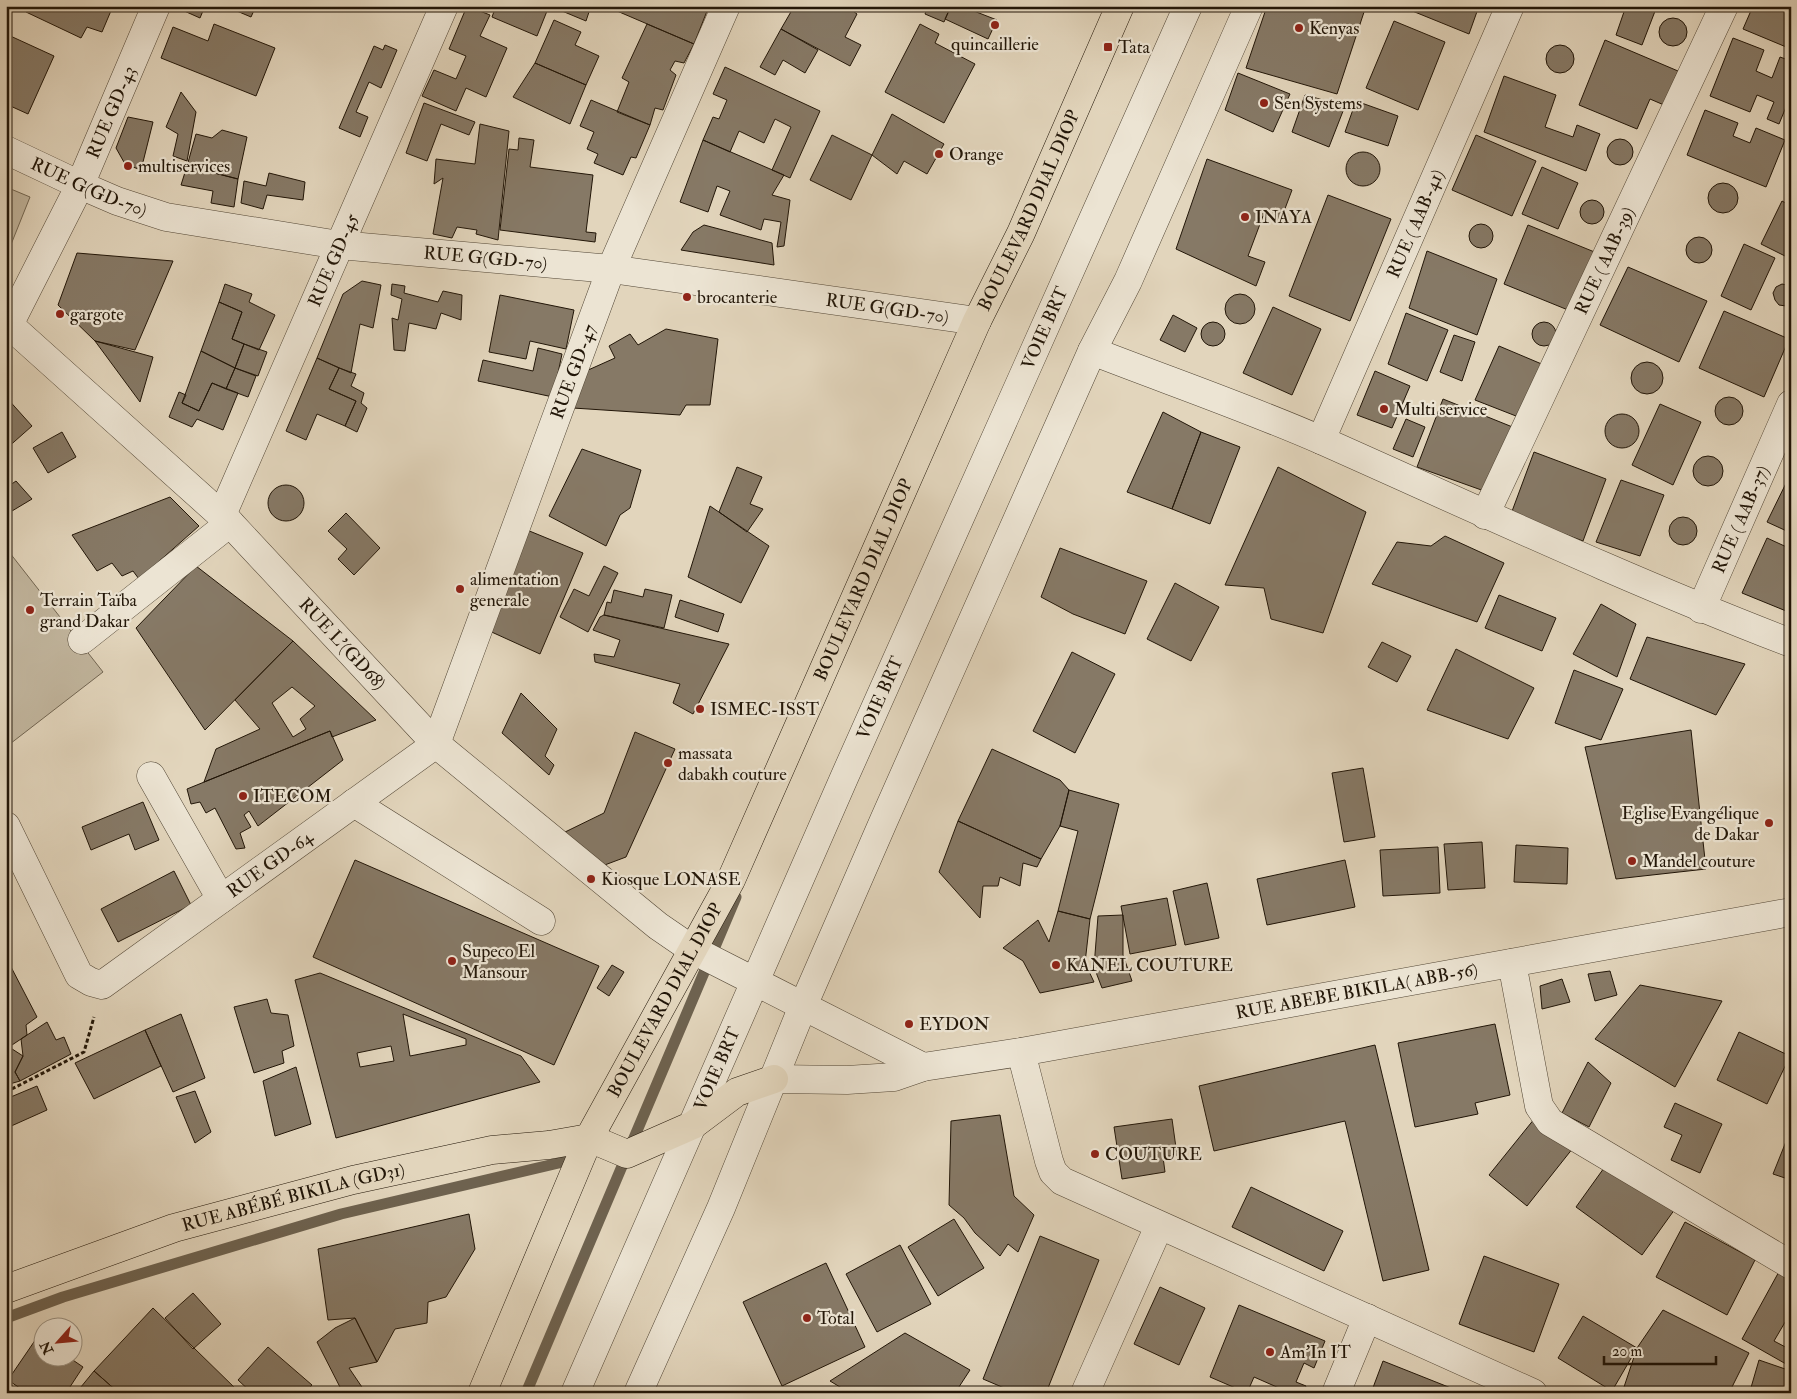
<svg xmlns="http://www.w3.org/2000/svg" width="1797" height="1399" font-family="'IM FELL Double Pica',serif">
  <style>
    .green { fill: #c1b59d; stroke: #726652 }
    .lines { fill: none; stroke-linecap: round; stroke-linejoin: round }
    .stream { stroke: #6e624f; stroke-width: 11 }
    .building { fill: #867966; stroke: #221608; fill-rule: evenodd }
    .minor-casing { stroke: #524635; stroke-width: 29 }
    .major-casing { stroke: #221608; stroke-width: 29 }
    .path { stroke: #221608; stroke-width: 3; stroke-dasharray: 4 2.5; stroke-linecap: butt }
    .minor { stroke: #ece4d3; stroke-width: 28 }
    .major { stroke: #e2d5bc; stroke-width: 28 }
    .poi-dot { fill: #8f2418; stroke: #ece4d3; stroke-width: 2 }
    .labels { text-anchor: middle; dominant-baseline: central; stroke-width: 4.5; stroke-linejoin: round; paint-order: stroke }
    .poi-label { font-size: 18px; fill: #221608; stroke: #ece4d3; text-anchor: start }
    .street-label { font-size: 18px; fill: #221608; stroke: #ece4d3 }
  </style>
  <rect width="100%" height="100%" fill="#e2d5bc"/>
  <filter id="stains"><feTurbulence type="fractalNoise" baseFrequency=".004" numOctaves="4"/><feColorMatrix values="0 0 0 0 .2 0 0 0 0 .09 0 0 0 0 .02 0 0 0 .5 -.17"/></filter>
  <radialGradient id="worn" r=".72"><stop offset=".6" stop-color="#630" stop-opacity="0"/><stop offset="1" stop-color="#630" stop-opacity=".3"/></radialGradient>
  <path class="green" d="M6 187 30 197 6 257Z
    M6 548 103 672 6 747Z"/>
  <g class="lines">
    <path class="stream" d="M6 1318 63 1297 341 1214 580 1158
      M526 1393 736 897"/>
  </g>
  <path class="building" d="M29 6H113L102 32 87 27 81 38 26 12Z
    M173 6H205L200 18Z
    M225 6H256L251 17Z
    M467 6 490 15 480 36 507 48 486 97 466 88 456 111 422 96 434 70 456 79 466 56 449 49Z
    M496 6H549L537 36 492 17Z
    M550 6H591L586 21Z
    M619 6H709L694 44 617 11Z
    M784 6H846L857 14 845 37 861 45 850 66 781 29 792 10Z
    M928 6H951L944 22 925 14Z
    M951 6H961L997 20 988 39 945 19Z
    M1267 6H1366L1337 94 1246 68Z
    M1400 6H1479L1469 34Z
    M1626 6H1657L1642 45 1616 35Z
    M1753 6H1791V49L1743 29Z
    M1659 32a14 14 0 1 1 28 0a14 14 0 1 1-28 0Z
    M554 20 581 32 575 45 599 56 586 85 535 63Z
    M1394 21 1445 42 1418 110 1366 88Z
    M214 24 275 48 256 96 161 58 173 27 208 41Z
    M647 24 694 44 684 63 675 61 670 70 676 75 663 110 655 108 650 125 617 112 629 82 622 78Z
    M920 24 939 34 935 43 975 64 944 123 885 92Z
    M781 29 818 50 805 73 783 60 775 75 760 67Z
    M6 34 54 56 28 114 6 104Z
    M1733 38 1764 50 1756 71 1772 78 1780 57 1791 61V95L1779 124 1767 119 1774 102 1757 95 1750 112 1710 96Z
    M1605 40 1678 71 1664 105 1650 99 1637 129 1579 105Z
    M1546 59a14 14 0 1 1 28 0a14 14 0 1 1-28 0Z
    M385 45 397 50 381 88 369 82 356 112 368 117 360 137 339 128 374 46 383 50Z
    M535 63 586 85 570 124 513 97Z
    M725 67 820 111 790 178 772 170 791 127 775 119 764 143 739 131 730 152 703 140 713 117 719 119 727 100 713 94Z
    M1238 73 1290 94 1273 132 1225 110Z
    M1504 76 1556 95 1545 127 1573 137 1577 125 1600 134 1586 171 1484 132Z
    M181 92 196 112 187 161 173 156 178 134 166 127Z
    M1305 95 1345 106 1329 147 1292 132Z
    M591 100 650 125 636 158 631 157 623 175 594 163 598 154 587 149 594 132 580 126Z
    M1356 101 1398 116 1388 146 1345 132Z
    M424 103 475 122 469 135 441 124 427 161 406 153Z
    M1705 110 1738 123 1733 136 1750 143 1756 128 1785 140 1766 187 1687 155Z
    M892 114 944 144 927 174 904 161 897 174 872 155Z
    M128 117 153 122 141 170 125 164 116 148Z
    M480 124 509 131 498 240 476 234 477 230 457 227 452 238 433 234 443 178 434 184 436 159 475 164Z
    M222 130 247 137 238 179 187 166 196 134 212 138Z
    M832 135 872 155 851 200 810 180Z
    M1476 135 1536 161 1512 216 1452 190Z
    M519 138 534 140 530 167 593 175 586 232 596 233 595 242 500 230 509 149 518 150Z
    M1607 152a13 13 0 1 1 26 0a13 13 0 1 1-26 0Z
    M703 140 784 175 772 195 790 200 784 246 777 247 781 222 764 219 761 230 720 215 730 191 717 186 708 212 680 202Z
    M1346 169a17 17 0 1 1 34 0a17 17 0 1 1-34 0Z
    M1207 159 1292 190 1280 222 1263 216 1248 256 1265 262 1256 286 1176 249Z
    M187 166 238 179 234 207 211 203 213 191 181 185Z
    M1542 167 1578 183 1558 229 1522 214Z
    M269 173 305 182 303 200 267 195 263 209 241 203 244 181 266 186Z
    M1708 198a15 15 0 1 1 30 0a15 15 0 1 1-30 0Z
    M1328 195 1391 219 1350 321 1289 296Z
    M1580 212a12 12 0 1 1 24 0a12 12 0 1 1-24 0Z
    M1782 201 1791 206V259L1761 244Z
    M1469 236a12 12 0 1 1 24 0a12 12 0 1 1-24 0Z
    M704 225 772 243 774 265 681 250 693 232Z
    M1528 225 1597 253 1573 312 1504 284Z
    M1686 250a13 13 0 1 1 26 0a13 13 0 1 1-26 0Z
    M1744 244 1775 258 1751 310 1721 296Z
    M1427 251 1497 279 1477 335 1409 308Z
    M77 253 173 261 135 350 95 341 58 305Z
    M1628 267 1707 301 1679 362 1600 325Z
    M362 281 381 285 373 328 360 324 351 373 317 358 343 294Z
    M225 284 252 294 249 302 275 315 259 350 232 339 242 312 219 302Z
    M392 284 405 286 404 293 438 302 443 291 462 295 461 320 441 313 436 329 409 323 405 351 394 350 392 318 398 320 402 299 391 295Z
    M1782 284 1791 286V304L1786 306 1779 305 1775 300 1773 293 1776 287Z
    M1225 309a15 15 0 1 1 30 0a15 15 0 1 1-30 0Z
    M500 295 574 310 566 349 530 341 526 359 489 352Z
    M219 302 242 312 232 339 244 344 235 368 201 351Z
    M1273 307 1321 329 1292 395 1243 373Z
    M1724 311 1789 339 1764 397 1699 368Z
    M1406 313 1448 330 1427 381 1388 364Z
    M1173 315 1197 328 1185 352 1160 340Z
    M1532 334a12 12 0 1 1 24 0a12 12 0 1 1-24 0Z
    M1201 334a12 12 0 1 1 24 0a12 12 0 1 1-24 0Z
    M666 329 718 339 710 405H686L680 415 573 408 586 371 615 358 609 346 630 334 638 345Z
    M1454 335 1475 342 1462 381 1440 372Z
    M95 341 153 357 140 402Z
    M244 344 267 352 258 376 235 368Z
    M1499 346 1544 365 1516 416 1475 400Z
    M538 348 562 354 553 397 478 381 483 360 533 371Z
    M201 351 235 368 226 389 212 383 199 411 182 403Z
    M317 358 339 368 329 389 356 401 345 426 317 414 306 440 286 431Z
    M1631 378a16 16 0 1 1 32 0a16 16 0 1 1-32 0Z
    M235 368 256 376 248 397 226 389Z
    M339 368 356 374 351 386 364 393 361 403 367 408 357 432 345 426 356 401 329 389Z
    M1375 371 1410 386 1392 428 1357 415Z
    M212 383 238 393 223 430 197 419 192 427 169 417 179 392 186 395 182 403 199 411Z
    M1715 411a14 14 0 1 1 28 0a14 14 0 1 1-28 0Z
    M6 397 32 426 6 449Z
    M1443 399 1515 428 1487 492 1417 467Z
    M1660 404 1701 422 1673 485 1632 465Z
    M1163 412 1201 432 1172 509 1127 492Z
    M1605 431a17 17 0 1 1 34 0a17 17 0 1 1-34 0Z
    M1406 419 1425 427 1413 457 1393 449Z
    M62 432 76 457 48 473 33 448Z
    M1201 432 1240 447 1210 524 1172 509Z
    M582 449 641 470 630 508 620 515 606 546 549 516Z
    M1534 452 1606 479 1583 541 1511 514Z
    M1693 471a15 15 0 1 1 30 0a15 15 0 1 1-30 0Z
    M737 467 762 477 750 504 763 509 747 532 719 512Z
    M1278 467 1366 512 1323 633 1271 619 1264 588 1225 585Z
    M1791 473V533L1767 522Z
    M1621 480 1664 495 1640 556 1596 542Z
    M16 481 32 499 12 511 6 504V488Z
    M268 503a18 18 0 1 1 36 0a18 18 0 1 1-36 0Z
    M170 497 199 526 139 579 133 571 122 576 112 563 97 571 72 535Z
    M710 506 769 546 741 603 688 577Z
    M346 513 380 548 354 575 338 559 347 549 328 531Z
    M1669 531a14 14 0 1 1 28 0a14 14 0 1 1-28 0Z
    M527 530 583 553 540 654 485 629Z
    M1445 536 1504 563 1477 622 1372 584 1397 542 1431 546Z
    M1767 538 1791 549V613L1742 593Z
    M1060 548 1147 581 1125 634 1073 614 1041 597Z
    M196 566 293 641 205 730 136 628Z
    M604 566 618 573 588 632 560 617 574 589 589 596Z
    M1175 583 1219 607 1191 661 1147 639Z
    M645 589 672 595 664 628 604 615 607 602 611 603 614 590 643 597Z
    M1499 595 1556 618 1542 651 1485 628Z
    M680 600 724 614 718 632 675 617Z
    M1601 604 1636 624 1617 677 1573 654Z
    M604 615 729 644 693 714 673 703 680 684 595 662 594 654 614 657 620 640 593 630 600 617Z
    M1647 637 1745 664 1716 715 1630 679Z
    M293 641 376 720 332 737 330 731 204 782 216 749 260 729 235 700ZM292 687 315 706 300 719 306 729 293 737 272 703Z
    M1382 642 1411 656 1397 682 1368 667Z
    M1456 649 1534 688 1508 739 1427 710Z
    M1072 652 1115 674 1075 753 1033 731Z
    M1574 670 1623 689 1601 740 1555 723Z
    M521 693 557 729 545 756 554 765 549 775 502 733Z
    M1691 730 1706 869 1616 879 1585 747Z
    M330 731 343 760 258 826 249 811 244 815 251 827 240 833 245 848 236 849 215 808 206 813 200 802 191 804 187 789Z
    M635 732 675 749 626 857 594 869 561 834 604 813Z
    M992 749 1060 780 1069 790 1060 826 1041 859 958 821Z
    M1363 768 1375 837 1344 842 1332 773Z
    M1069 790 1119 804 1090 919 1058 911 1078 831 1060 826Z
    M143 802 159 840 135 850 129 834 91 850 82 827Z
    M958 821 1041 859 1037 867 1023 863 1020 886 1000 877 998 886H983L980 918 939 872Z
    M1482 842 1485 888 1448 890 1444 844Z
    M1516 845 1568 848 1567 884 1514 882Z
    M1438 847 1440 893 1383 896 1380 850Z
    M355 860 599 966 554 1065 313 957Z
    M1345 860 1355 907 1267 925 1257 879Z
    M174 871 191 905 118 942 101 909Z
    M1207 883 1219 938 1185 945 1173 891Z
    M1167 898 1176 945 1130 954 1121 906Z
    M1058 911 1090 919 1085 963 1094 982 1040 993 1023 961 1003 948 1038 920 1049 942Z
    M1123 915V955L1132 981 1102 988 1094 967 1098 916Z
    M10 965 37 1017 26 1025 27 1035 9 1047 6 1042V966Z
    M612 965 624 972 609 996 597 988Z
    M1610 971 1617 995 1595 1001 1588 974Z
    M320 973 521 1056 540 1082 336 1138 295 980ZM403 1014 466 1039V1045L410 1056ZM391 1046 394 1061 360 1067 357 1053Z
    M1562 979 1570 1002 1542 1009 1540 986Z
    M1640 985 1722 1001 1675 1087 1595 1039Z
    M267 999 271 1013 288 1015 294 1046 282 1051 284 1063 254 1073 234 1007Z
    M181 1014 205 1078 173 1092 145 1030Z
    M47 1022 56 1040 64 1037 71 1054 20 1081 15 1072 23 1056 21 1039Z
    M1495 1024 1510 1095 1475 1103 1478 1114 1415 1127 1398 1043Z
    M145 1030 161 1066 94 1099 75 1063Z
    M1739 1032 1790 1056 1767 1104 1717 1080Z
    M6 1042 9 1047 23 1056 15 1072 20 1081 6 1085Z
    M1375 1045 1429 1270 1383 1281 1345 1121 1214 1151 1199 1086Z
    M1588 1062 1611 1083 1589 1127 1562 1113Z
    M296 1067 311 1124 275 1136 263 1081Z
    M37 1086 47 1110 9 1127 6 1121V1099Z
    M195 1091 211 1132 195 1143 176 1097Z
    M1675 1103 1722 1124 1700 1173 1671 1160 1682 1135 1664 1127Z
    M1000 1115 1014 1196 1034 1215 1018 1252 1008 1244 1000 1256 975 1233 964 1218 949 1205 951 1121Z
    M1535 1118 1573 1148 1527 1206 1489 1175Z
    M1172 1119 1177 1155 1163 1157 1165 1172 1122 1179 1114 1127Z
    M1791 1129V1180L1773 1174Z
    M1609 1161 1675 1209 1642 1255 1576 1207Z
    M1251 1187 1343 1231 1324 1271 1232 1227Z
    M469 1214 475 1249 446 1297 428 1302 427 1323 395 1329 377 1362 355 1318 328 1320 318 1249Z
    M954 1219 984 1268 938 1296 908 1247Z
    M1685 1222 1755 1260 1727 1315 1656 1277Z
    M1040 1236 1099 1260 1046 1393H1016L983 1379Z
    M900 1245 931 1304 877 1332 846 1274Z
    M1484 1256 1559 1284 1534 1352 1459 1324Z
    M826 1263 865 1347 782 1386 743 1302Z
    M1781 1268 1791 1274V1312L1774 1341 1791 1350V1356L1786 1364 1742 1339Z
    M1160 1287 1205 1308 1179 1365 1134 1344Z
    M193 1293 221 1324 193 1349 165 1318Z
    M1239 1305 1325 1341 1314 1368 1304 1363 1296 1382 1306 1386 1303 1393H1277L1279 1388 1254 1377 1247 1393 1210 1377Z
    M153 1308 236 1389 232 1393H119L94 1371Z
    M1663 1310 1749 1353 1729 1393H1622L1637 1348Z
    M1583 1316 1637 1348 1612 1391 1558 1358Z
    M355 1318 377 1362 349 1368 366 1393H343L317 1342 335 1328Z
    M905 1333 970 1370 955 1393H850L830 1381Z
    M38 1336 42 1340V1356H67L83 1367 66 1393H27L8 1380Z
    M268 1347 312 1385 305 1393H252L238 1380Z
    M1759 1360 1791 1371V1393H1754L1750 1391Z
    M1383 1361 1461 1392V1393H1371Z
    M94 1371 119 1393H76Z"/>
  <g class="lines">
    <g class="minor-casing">
      <g id="minor">
        <path id="s1" d="M6 150 80 185 117 201 166 217 339 245 611 269 977 321"/>
        <path id="s2" d="M6 322 230 523 436 744 658 926 693 950 923 1067"/>
        <path id="s3" d="M10 323 80 185 156 6"/>
        <path d="M1092 351C1169 381 1248 408 1323 441 1478 510 1632 582 1791 643"/>
        <path id="s4" d="M1321 440 1510 6"/>
        <path id="s5" d="M222 515 444 6"/>
        <path id="s6" d="M1485 515 1724 6"/>
        <path id="s7" d="M1701 609 1791 404"/>
        <path d="M82 640 230 523"/>
        <path d="M151 776 221 899"/>
        <path d="M354 803 541 921"/>
        <path id="s8" d="M6 826 79 975 91 982 102 985 436 744 611 269 726 6"/>
        <path d="M1512 963 1539 1106 1550 1122 1791 1265"/>
        <path d="M1021 1052 1049 1161 1053 1172 1062 1181 1533 1393"/>
        <path id="s9" d="M774 1079 847 1080 894 1077 923 1067 1021 1052 1791 912"/>
        <path id="s10" d="M575 1393 844 778 1188 6"/>
        <path d="M638 1393 721 1208 803 1006 884 820 1092 351 1128 281 1249 6"/>
        <path d="M1085 1393 1159 1226"/>
        <path d="M1336 1393 1367 1318"/>
      </g>
    </g>
    <g class="major-casing">
      <g id="major">
        <path d="M589 1138 627 1154 693 1125 737 1092 774 1079"/>
        <path id="s11" d="M6 1289 174 1228 353 1180 492 1150 549 1145 589 1138"/>
        <path id="s12" d="M482 1393 589 1138 731 880 977 321 1021 233 1120 6"/>
      </g>
    </g>
    <path class="path" d="M6 1092 84 1052 94 1017"/>
    <use href="#minor" class="minor"/>
    <use href="#major" class="major"/>
  </g>
  <g class="poi-dot">
    <circle cx="995" cy="25" r="5"/>
    <circle cx="1299" cy="28" r="5"/>
    <rect x="1103" y="42" width="10" height="10" rx="2.5"/>
    <circle cx="1264" cy="103" r="5"/>
    <circle cx="939" cy="154" r="5"/>
    <circle cx="128" cy="166" r="5"/>
    <circle cx="1245" cy="217" r="5"/>
    <circle cx="687" cy="297" r="5"/>
    <circle cx="60" cy="314" r="5"/>
    <circle cx="1384" cy="409" r="5"/>
    <circle cx="460" cy="589" r="5"/>
    <circle cx="30" cy="610" r="5"/>
    <circle cx="700" cy="709" r="5"/>
    <circle cx="668" cy="763" r="5"/>
    <circle cx="243" cy="796" r="5"/>
    <circle cx="1769" cy="823" r="5"/>
    <circle cx="1632" cy="861" r="5"/>
    <circle cx="591" cy="879" r="5"/>
    <circle cx="452" cy="961" r="5"/>
    <circle cx="1056" cy="965" r="5"/>
    <circle cx="909" cy="1024" r="5"/>
    <circle cx="1095" cy="1154" r="5"/>
    <circle cx="807" cy="1318" r="5"/>
    <circle cx="1270" cy="1352" r="5"/>
  </g>
  <g class="labels">
    <g class="poi-label">
      <text x="1309" y="28">Kenyas</text>
      <text x="995" y="44" text-anchor="middle">quincaillerie</text>
      <text x="1118" y="47">Tata</text>
      <text x="1274" y="103">Sen Systems</text>
      <text x="949" y="154">Orange</text>
      <text x="138" y="166">multiservices</text>
      <text x="1255" y="217">INAYA</text>
      <text x="697" y="297">brocanterie</text>
      <text x="70" y="314">gargote</text>
      <text x="1394" y="409">Multi service</text>
      <text x="470" y="579">alimentation<tspan x="470" dy="21">generale</tspan></text>
      <text x="40" y="600">Terrain Taïba<tspan x="40" dy="21">grand Dakar</tspan></text>
      <text x="710" y="709">ISMEC-ISST</text>
      <text x="678" y="753">massata<tspan x="678" dy="21">dabakh couture</tspan></text>
      <text x="253" y="796">ITECOM</text>
      <text x="1759" y="813" text-anchor="end">Eglise Evangélique<tspan x="1759" dy="21">de Dakar</tspan></text>
      <text x="1642" y="861">Mandel couture</text>
      <text x="601" y="879">Kiosque LONASE</text>
      <text x="462" y="951">Supeco El<tspan x="462" dy="21">Mansour</tspan></text>
      <text x="1066" y="965">KANEL COUTURE</text>
      <text x="919" y="1024">EYDON</text>
      <text x="1105" y="1154">COUTURE</text>
      <text x="817" y="1318">Total</text>
      <text x="1280" y="1352">Am'In IT</text>
    </g>
    <g class="street-label">
      <text stroke="none"><textPath href="#s3" startOffset="234">RUE GD-43</textPath></text>
      <text stroke="none"><textPath href="#s1" startOffset="91">RUE G(GD-70)</textPath></text>
      <text stroke="none"><textPath href="#s12" startOffset="1304">BOULEVARD DIAL DIOP</textPath></text>
      <text stroke="none"><textPath href="#s4" startOffset="236">RUE ( AAB-41)</textPath></text>
      <text stroke="none"><textPath href="#s1" startOffset="496">RUE G(GD-70)</textPath></text>
      <text stroke="none"><textPath href="#s5" startOffset="278">RUE GD-45</textPath></text>
      <text stroke="none"><textPath href="#s6" startOffset="281">RUE ( AAB-39)</textPath></text>
      <text stroke="none"><textPath href="#s1" startOffset="901">RUE G(GD-70)</textPath></text>
      <text stroke="none"><textPath href="#s10" startOffset="1164">VOIE BRT</textPath></text>
      <text stroke="none"><textPath href="#s8" startOffset="1000">RUE GD-47</textPath></text>
      <text stroke="none"><textPath href="#s7" startOffset="98">RUE ( AAB-37)</textPath></text>
      <text stroke="none"><textPath href="#s12" startOffset="899">BOULEVARD DIAL DIOP</textPath></text>
      <text stroke="none"><textPath href="#s2" startOffset="466">RUE L'(GD68)</textPath></text>
      <text stroke="none"><textPath href="#s10" startOffset="759">VOIE BRT</textPath></text>
      <text stroke="none"><textPath href="#s8" startOffset="398">RUE GD-64</textPath></text>
      <text stroke="none"><textPath href="#s9" startOffset="591">RUE ABEBE BIKILA( ABB-56)</textPath></text>
      <text stroke="none"><textPath href="#s12" startOffset="434">BOULEVARD DIAL DIOP</textPath></text>
      <text stroke="none"><textPath href="#s10" startOffset="354">VOIE BRT</textPath></text>
      <text stroke="none"><textPath href="#s11" startOffset="302">RUE ABÉBÉ BIKILA (GD31)</textPath></text>
    </g>
  </g>
  <rect width="1797" height="1399" fill="none" stroke="#e2d5bc" stroke-width="25"/>
  <rect x="8" y="8" width="1782" height="1384" fill="none" stroke="#221608" stroke-width="2.5"/>
  <rect x="12" y="12" width="1772" height="1374" fill="none" stroke="#221608"/>
  <g transform="translate(58 1342) rotate(243)"><circle r="24" fill="#ece4d3" stroke="#9b9282"/>
  <path d="M0-4L9 19L0 12L-9 19Z" fill="#8f2418"/>
  <text y="-8" font-size="14" font-weight="bold" text-anchor="middle" fill="#221608">N</text>
  </g>
  <path d="M1604 1356v8h112v-8" fill="none" stroke="#221608" stroke-width="2.5"/>
  <text x="1612" y="1356" font-size="15" fill="#221608" stroke="#ece4d3" stroke-width="4" paint-order="stroke">20 m</text>
  <rect width="100%" height="100%" filter="url(#stains)"/>
  <rect width="100%" height="100%" fill="url(#worn)"/>
</svg>
